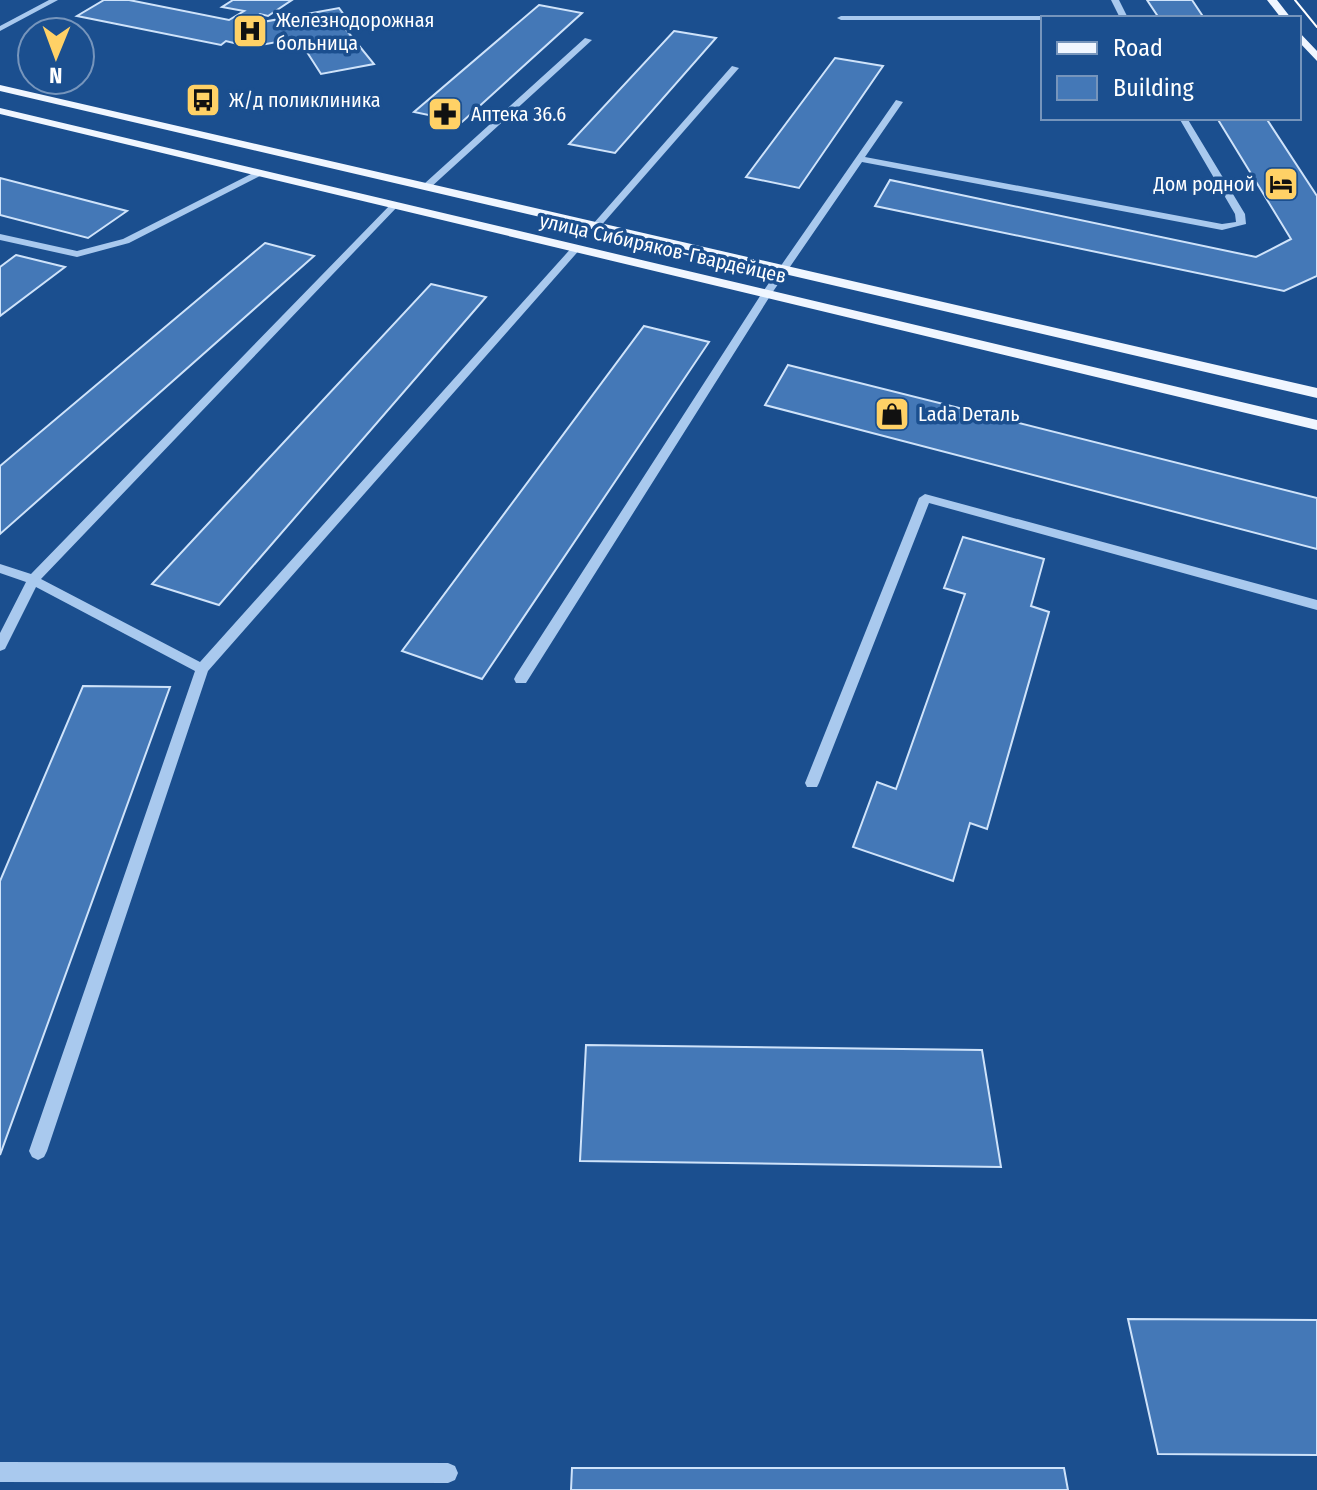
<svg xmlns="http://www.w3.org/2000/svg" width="1317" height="1490" font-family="'Fira Sans Condensed',sans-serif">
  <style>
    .building { fill: #4478b7; stroke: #cfe3fa; stroke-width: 2 }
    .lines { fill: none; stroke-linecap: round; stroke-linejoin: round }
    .minor { fill: #a9c9ee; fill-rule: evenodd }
    .major { fill: #f0f6ff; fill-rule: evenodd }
    .tram { stroke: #fff; stroke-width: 2 }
    .labels { text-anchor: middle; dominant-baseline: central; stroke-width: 7; stroke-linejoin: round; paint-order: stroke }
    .far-poi-label { font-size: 20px; fill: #fff; stroke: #1b4f8f; text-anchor: start }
    .far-street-label { font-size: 20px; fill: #fff; stroke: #1b4f8f }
  </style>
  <rect width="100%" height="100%" fill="#1b4f8f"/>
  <path class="building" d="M104 0H129L229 20 244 11 222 7 233 0H292L268 16 260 14 247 23 252 24 339 8 347 19 339 21 374 64 321 74 298 38 250 47 226 41 221 45 77 16Z
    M1147 0H1192L1204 18H1159Z
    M539 5 582 13 462 122 414 112Z
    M674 31 716 38 615 153 569 144Z
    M835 58 883 66 799 188 746 177Z
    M1217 118H1266L1317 196V276L1284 291 875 206 890 180 1256 257 1291 239Z
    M0 178 127 211 88 238 0 215Z
    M265 243 314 256 0 534V466Z
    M16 255 65 267 0 316V267Z
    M431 284 486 297 219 605 152 584Z
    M644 326 709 342 482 679 402 651Z
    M788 365 1317 498V549L765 405Z
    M963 537 1044 559 1031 606 1049 612 987 829 970 823 953 881 853 847 877 782 896 789 965 594 944 588Z
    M83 686 170 687 0 1155V881Z
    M586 1045 982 1050 1001 1167 580 1161Z
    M1128 1319 1317 1320V1455L1158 1454Z
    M572 1468H1064L1068 1490H571Z"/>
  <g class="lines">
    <path class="minor" d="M49 0H58L0 31V26Z
      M1111 0H1119L1128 18H1043V20H841L837 18 841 16H1119Z
      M585 38 592 40 430 188H424V184Z
      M732 66 739 68 599 228H593V224Z
      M896 100 903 102 865 157 1222 224 1236 222 1235 214 1179 118H1187L1245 214 1246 224 1222 230 862 162 772 293 526 683H516L514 679 516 675 762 293Z
      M259 170 262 171V175L129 243 77 257 0 240V234L77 251 123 239Z
      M392 203 399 205 41 579 200 662 574 245 582 247 208 671 47 1151 44 1157 38 1160 32 1157 29 1151 195 671 36 587 5 649 0 651V633L26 582 0 573V564L31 574Z
      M925 494 1317 600V610L929 503 819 783 817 787H807L805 783 919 498Z
      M0 1462 448 1463 455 1466 458 1473 455 1480 448 1483 0 1482Z"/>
    <path class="major" d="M1267 0H1277L1291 18H1281Z
      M1299 32 1317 51V61L1299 42Z
      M0 85 1317 388V398L0 91Z
      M0 108 1317 420V430L0 114Z"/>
    <path class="tram" d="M1295 0 1317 27"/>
  </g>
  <defs>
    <g id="hospital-square" transform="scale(1.8)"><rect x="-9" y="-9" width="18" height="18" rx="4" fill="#ffd166" stroke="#1b4f8f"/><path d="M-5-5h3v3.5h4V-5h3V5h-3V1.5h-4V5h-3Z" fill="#111"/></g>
    <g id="bus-square" transform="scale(1.8)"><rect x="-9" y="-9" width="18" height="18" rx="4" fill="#ffd166" stroke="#1b4f8f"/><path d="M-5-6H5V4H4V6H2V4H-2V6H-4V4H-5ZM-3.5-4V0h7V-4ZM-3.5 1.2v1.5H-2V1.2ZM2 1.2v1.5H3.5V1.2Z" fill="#111"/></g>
    <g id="pharmacy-square" transform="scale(1.8)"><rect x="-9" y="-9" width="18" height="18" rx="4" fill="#ffd166" stroke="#1b4f8f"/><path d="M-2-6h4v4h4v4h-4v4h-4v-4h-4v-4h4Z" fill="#111"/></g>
    <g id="hotel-square" transform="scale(1.8)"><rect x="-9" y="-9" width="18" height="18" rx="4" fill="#ffd166" stroke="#1b4f8f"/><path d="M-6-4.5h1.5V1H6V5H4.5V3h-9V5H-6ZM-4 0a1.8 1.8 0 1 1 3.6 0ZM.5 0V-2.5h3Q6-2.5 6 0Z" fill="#111"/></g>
    <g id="shop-square" transform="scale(1.8)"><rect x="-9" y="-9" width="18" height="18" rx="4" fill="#ffd166" stroke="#1b4f8f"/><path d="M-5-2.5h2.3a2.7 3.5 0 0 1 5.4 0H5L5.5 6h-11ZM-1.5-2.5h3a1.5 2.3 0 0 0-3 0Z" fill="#111"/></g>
  </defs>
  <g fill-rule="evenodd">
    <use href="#hospital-square" x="250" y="31"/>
    <use href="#bus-square" x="203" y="100"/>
    <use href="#pharmacy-square" x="445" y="114"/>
    <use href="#hotel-square" x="1281" y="184"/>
    <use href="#shop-square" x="892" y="414"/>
  </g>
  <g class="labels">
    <g class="far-poi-label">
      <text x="276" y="20">Железнодорожная<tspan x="276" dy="23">больница</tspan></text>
      <text x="229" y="100">Ж/д поликлиника</text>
      <text x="471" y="114">Аптека 36.6</text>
      <text x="1255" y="184" text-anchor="end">Дом родной</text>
      <text x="918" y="414">Lada Dеталь</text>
    </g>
    <g class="far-street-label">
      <text transform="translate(663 248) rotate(13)">улица Сибиряков-Гвардейцев</text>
    </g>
  </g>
  <rect x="1041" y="16" width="260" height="104" fill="#1b4f8f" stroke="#7695bc" stroke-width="2"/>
  <rect x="1057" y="42" width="40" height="12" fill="#f0f6ff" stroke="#7695bc" stroke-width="2"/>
  <text x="1113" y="56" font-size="24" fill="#ffffff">Road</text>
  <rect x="1057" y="76" width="40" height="24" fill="#4478b7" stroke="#7695bc" stroke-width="2"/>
  <text x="1113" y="96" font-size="24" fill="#ffffff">Building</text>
  <g transform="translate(56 56) rotate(181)"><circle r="38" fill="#1b4f8f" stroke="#7695bc" stroke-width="2"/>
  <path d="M0-6L14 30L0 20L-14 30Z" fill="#ffd166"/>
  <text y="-12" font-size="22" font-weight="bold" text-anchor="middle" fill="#ffffff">N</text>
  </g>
</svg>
